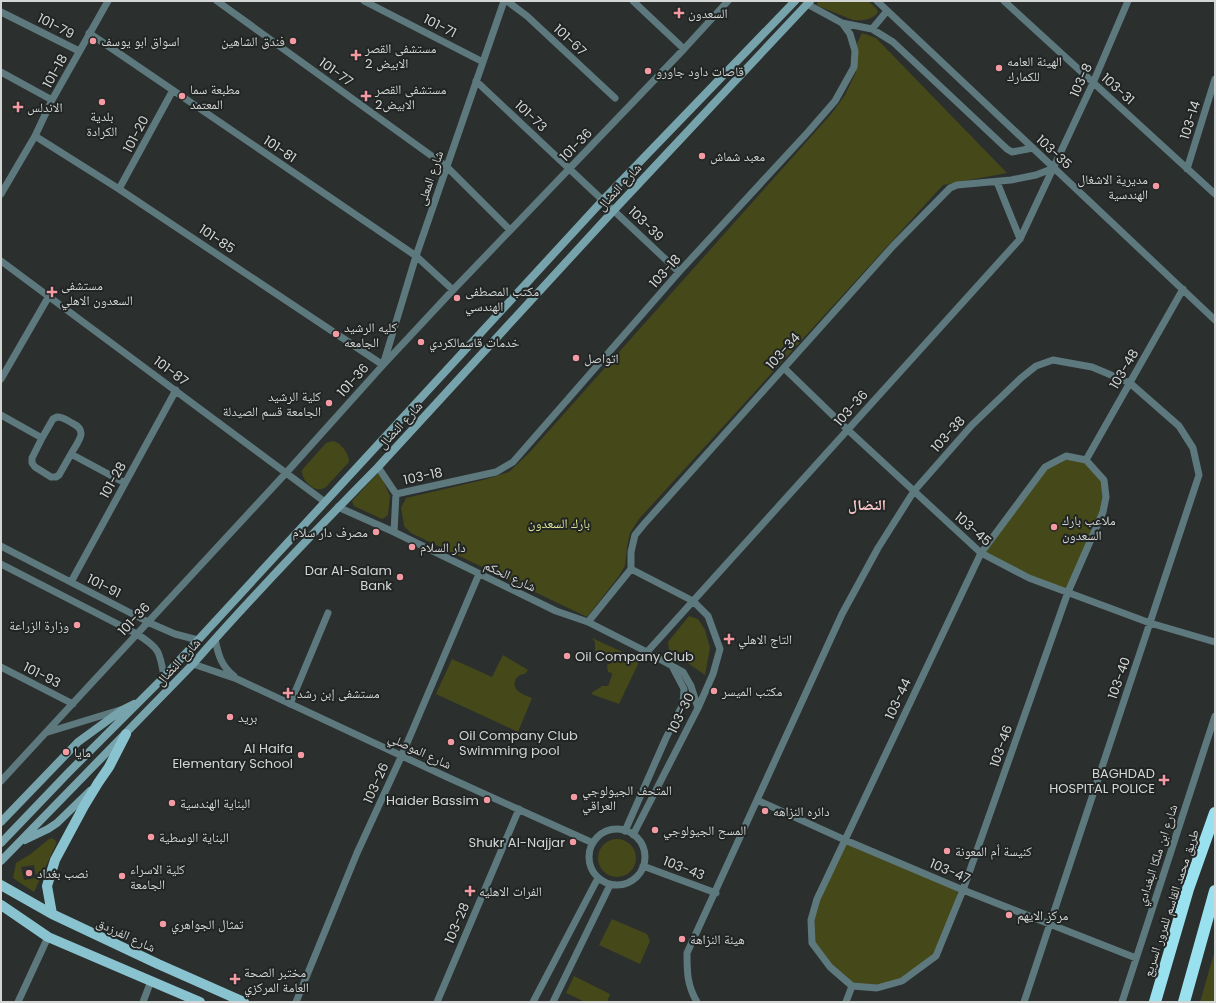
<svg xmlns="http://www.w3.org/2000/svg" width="1216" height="1003" font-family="Poppins,'Noto Naskh Arabic',sans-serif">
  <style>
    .green { fill: #454818; fill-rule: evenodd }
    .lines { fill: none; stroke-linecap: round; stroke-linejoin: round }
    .street { stroke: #5d797e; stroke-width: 7 }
    .secondary { stroke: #76a3ac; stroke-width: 8 }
    .primary { stroke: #89c3cf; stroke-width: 10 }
    .highway { stroke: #9ae1ef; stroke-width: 12 }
    .poi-dot { fill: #f49aa2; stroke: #212524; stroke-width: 1.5 }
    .labels { text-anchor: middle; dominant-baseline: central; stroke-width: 4; stroke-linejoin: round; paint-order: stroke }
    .poi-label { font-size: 13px; fill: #d3d6d5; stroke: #212524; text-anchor: start }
    .street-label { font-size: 13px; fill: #d3d6d5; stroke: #212524 }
    .park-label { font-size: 13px; fill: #dee695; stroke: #212524 }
    .quarter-label { font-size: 15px; font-weight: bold; fill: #fdc8cc; stroke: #212524 }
  </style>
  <rect width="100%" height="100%" fill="#2b2f2e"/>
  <path class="green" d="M818 1H868L876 8 878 12C873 20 862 21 853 20L818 6 817 4Z
    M862 33 876 38 1007 173 943 185 639 519 630 533 627 547 625 566 619 576 587 617 411 533 404 526 403 519 401 508 406 498 483 480 509 472 529 453 832 113 845 95 856 72V45Z
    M333 441C341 443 349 453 349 462L326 487C316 495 301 481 302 470L326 443Z
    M1066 456 1086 460 1104 480 1106 497 1068 592 981 553 1045 467Z
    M378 473 381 476 390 496 388 515 384 518 382 519 354 506 352 501Z
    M689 616 698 619 705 630 710 648 705 675 669 650 668 642Z
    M592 638 640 660 619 704 591 694C594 690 599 689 602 686H608L612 675V673L608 672 607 665 612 663V661L600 654 597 657 595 650V642Z
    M503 655 528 670 525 674C517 674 511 683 517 690 521 694 527 696 532 698L518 732 436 694 452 659 492 677Z
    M52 838 57 842 34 892 13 878 16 863 32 853 49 839ZM34 865 36 878 24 880 21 867Z
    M598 858a19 19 0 1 1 38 0a19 19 0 1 1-38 0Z
    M845 840 958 891 952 916 936 956 902 981 877 988 852 986 811 947 817 899Z
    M612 919 647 934 650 941 640 964 599 945Z
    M1215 950V1002H1200Z
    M574 976 610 994 607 1002H585L566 993Z"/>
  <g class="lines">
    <path class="street" d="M217 1 447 167 510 230
      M364 1 483 62
      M507 1 527 16 615 98
      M633 1 684 49
      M877 1 1215 320
      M1004 1 1215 194
      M1 12 79 51
      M842 23 872 29 893 42 1007 149 1012 152 1033 148
      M872 29 887 11
      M89 33 416 256 453 290
      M1 72 52 100
      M476 81 679 272
      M35 136 119 189 383 365 416 256 504 1
      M1187 169 1215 79
      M997 182 1020 239
      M119 189 173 90
      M1 194 35 136 52 100 108 1
      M1 261 325 502
      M784 368 848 430 981 553 1029 578 1150 623 1215 642
      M1 379 49 296
      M1 415 42 438 32 458V463L35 467 51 477H56L59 475 71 454 125 483
      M42 438 53 419 57 417C63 417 67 420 72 423 89 431 78 441 71 454
      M1086 460 1183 289
      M378 467 396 494 394 532
      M396 494 496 472 513 462 679 272 808 132 835 101 854 67 855 51 850 34 842 23 807 4
      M338 507 394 532 556 611 588 622 647 652 683 672 691 686 698 708
      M1 546 152 624 175 634 198 640
      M1 564 137 634C159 648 160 651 164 677
      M631 569 693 601 708 616 720 649 713 674 698 708 633 835
      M71 582 176 390
      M588 622 631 569V552L635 535 644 524 893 246 950 188 957 185 1011 180 1036 175 1054 168
      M215 639C218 654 221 666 234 676
      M647 652 1020 239 1093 83 1128 1
      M193 664 237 679 447 777 593 843
      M1 667 73 704
      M290 704 328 613
      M48 732 120 710
      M1 781 286 473 383 365 453 290 684 49 728 1
      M757 800 845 840 963 890 1136 958
      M589 857a28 28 0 1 1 56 0a28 28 0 1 1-56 0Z
      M625 831 666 738 683 704 684 689 672 666
      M643 866 716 893
      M852 986 830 967 812 943 811 920 817 899 981 553 1045 467 1066 456 1086 460
      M852 986 877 988 902 981 936 956 963 890 1068 592 1103 512 1106 497 1104 480 1086 460
      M18 1002 48 937
      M143 1002 151 981
      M296 1002 357 853 402 755 479 574
      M437 1002 519 809
      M533 1002 598 878
      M553 1002 610 885
      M697 1002C687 985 687 972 687 953L842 614 878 548 914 491 972 425 1021 378 1036 366 1053 360 1092 367 1130 383 1179 426 1193 448 1199 475 1024 1002
      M846 1002 852 986
      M1122 1002 1215 716"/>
    <path class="secondary" d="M1 822 78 742 122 710 134 704
      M25 840 48 829 57 823 90 791
      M1 843 69 772 164 677 603 200 795 1
      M1 861 193 664C252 596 315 531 378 467L614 210 810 1"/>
    <path class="primary" d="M1 885 52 914 158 964 244 1002
      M1 905 48 937 200 1002
      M52 914 47 886 55 860 84 806 98 783 109 767 126 734"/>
    <path class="highway" d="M1155 1002 1188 889 1215 813
      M1184 1002 1215 891"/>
  </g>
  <g class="poi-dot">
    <path d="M677 7h4v4h4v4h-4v4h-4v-4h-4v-4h4z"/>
    <circle cx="93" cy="41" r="4"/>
    <circle cx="293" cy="41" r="4"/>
    <path d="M354 49h4v4h4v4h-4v4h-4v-4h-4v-4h4z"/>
    <circle cx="999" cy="68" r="4"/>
    <circle cx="648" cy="71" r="4"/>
    <circle cx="182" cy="96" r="4"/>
    <path d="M364 90h4v4h4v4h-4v4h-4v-4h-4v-4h4z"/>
    <circle cx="102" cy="102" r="4"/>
    <path d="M16 101h4v4h4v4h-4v4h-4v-4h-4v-4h4z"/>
    <circle cx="702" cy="156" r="4"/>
    <circle cx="1156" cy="186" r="4"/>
    <path d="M50 286h4v4h4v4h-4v4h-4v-4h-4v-4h4z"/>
    <circle cx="457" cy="298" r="4"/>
    <circle cx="336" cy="334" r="4"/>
    <circle cx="421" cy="342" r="4"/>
    <circle cx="576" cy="358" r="4"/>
    <circle cx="329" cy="403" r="4"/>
    <circle cx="1054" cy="527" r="4"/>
    <circle cx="376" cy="532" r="4"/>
    <circle cx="412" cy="547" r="4"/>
    <circle cx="400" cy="577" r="4"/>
    <circle cx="77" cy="625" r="4"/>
    <path d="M727 633h4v4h4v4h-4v4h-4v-4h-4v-4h4z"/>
    <circle cx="567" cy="656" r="4"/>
    <circle cx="714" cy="691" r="4"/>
    <path d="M286 687h4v4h4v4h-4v4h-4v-4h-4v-4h4z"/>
    <circle cx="230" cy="717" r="4"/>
    <circle cx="451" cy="742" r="4"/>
    <circle cx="66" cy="752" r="4"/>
    <circle cx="301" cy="755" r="4"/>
    <path d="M1162 774h4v4h4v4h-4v4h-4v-4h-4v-4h4z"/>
    <circle cx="574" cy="797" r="4"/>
    <circle cx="487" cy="800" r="4"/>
    <circle cx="172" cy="803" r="4"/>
    <circle cx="765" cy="811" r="4"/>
    <circle cx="655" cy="830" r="4"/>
    <circle cx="151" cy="837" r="4"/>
    <circle cx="573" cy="842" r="4"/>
    <circle cx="947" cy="851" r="4"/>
    <circle cx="29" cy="873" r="4"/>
    <circle cx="122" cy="876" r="4"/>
    <path d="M468 885h4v4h4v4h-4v4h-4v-4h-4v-4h4z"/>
    <circle cx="1009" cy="915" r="4"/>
    <circle cx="163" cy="924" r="4"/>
    <circle cx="682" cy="939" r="4"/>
    <path d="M233 973h4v4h4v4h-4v4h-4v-4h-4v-4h4z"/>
  </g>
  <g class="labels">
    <g class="poi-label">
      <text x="688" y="13">السعدون</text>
      <text x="101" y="41">اسواق ابو يوسف</text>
      <text x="285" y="41" text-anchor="end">فندق الشاهين</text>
      <text x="365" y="48">مستشفى القصر<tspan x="365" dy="15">الابيض 2</tspan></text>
      <text x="1007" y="61">الهيئة العامه<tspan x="1007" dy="15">للكمارك</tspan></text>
      <text x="656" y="71">قاصات داود جاورو</text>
      <text x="190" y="89">مطبعة سما<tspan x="190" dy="15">المعتمد</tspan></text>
      <text x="375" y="89">مستشفى القصر<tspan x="375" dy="15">الابيض2</tspan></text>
      <text x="27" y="107">الاندلس</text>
      <text x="102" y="116" text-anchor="middle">بلدية<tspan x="102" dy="15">الكرادة</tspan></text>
      <text x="710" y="156">معبد شماش</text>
      <text x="1148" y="179" text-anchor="end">مديرية الاشغال<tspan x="1148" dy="15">الهندسية</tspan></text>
      <text x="61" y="285">مستشفى<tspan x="61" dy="15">السعدون الاهلي</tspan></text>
      <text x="465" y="291">مكتب المصطفى<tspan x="465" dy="15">الهندسي</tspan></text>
      <text x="344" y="327">كليه الرشيد<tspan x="344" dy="15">الجامعه</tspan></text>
      <text x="429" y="342">خدمات قاسمالكردي</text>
      <text x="584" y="358">اتواصل</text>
      <text x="321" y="396" text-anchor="end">كلية الرشيد<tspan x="321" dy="15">الجامعة قسم الصيدلة</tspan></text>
      <text x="1062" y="520">ملاعب بارك<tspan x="1062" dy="15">السعدون</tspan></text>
      <text x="368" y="532" text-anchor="end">مصرف دار سلام</text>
      <text x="420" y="547">دار السلام</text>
      <text x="392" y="570" text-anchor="end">Dar Al-Salam<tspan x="392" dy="15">Bank</tspan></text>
      <text x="69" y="625" text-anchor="end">وزارة الزراعة</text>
      <text x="738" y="639">التاج الاهلي</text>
      <text x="575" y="656">Oil Company Club</text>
      <text x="722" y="691">مكتب الميسر</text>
      <text x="297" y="693">مستشفى إبن رشد</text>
      <text x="238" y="717">بريد</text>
      <text x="459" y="735">Oil Company Club<tspan x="459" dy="15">Swimming pool</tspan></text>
      <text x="293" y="748" text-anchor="end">Al Haifa<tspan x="293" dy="15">Elementary School</tspan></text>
      <text x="74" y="752">مايا</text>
      <text x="1155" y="773" text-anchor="end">BAGHDAD<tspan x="1155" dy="15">HOSPITAL POLICE</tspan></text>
      <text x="582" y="790">المتحف الجيولوجي<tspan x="582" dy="15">العراقي</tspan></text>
      <text x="479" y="800" text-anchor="end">Haider Bassim</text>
      <text x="180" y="803">البناية الهندسية</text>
      <text x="773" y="811">دائره النزاهه</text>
      <text x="663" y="830">المسح الجيولوجي</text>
      <text x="159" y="837">البناية الوسطية</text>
      <text x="565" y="842" text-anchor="end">Shukr Al-Najjar</text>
      <text x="955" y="851">كنيسة أم المعونة</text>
      <text x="130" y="869">كلية الاسراء<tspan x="130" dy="15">الجامعة</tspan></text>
      <text x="37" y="873">نصب بغداد</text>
      <text x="479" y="891">الفرات الاهليه</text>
      <text x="1017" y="915">مركز الايهم</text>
      <text x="171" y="924">تمثال الجواهري</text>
      <text x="690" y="939">هيئة النزاهة</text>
      <text x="244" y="972">مختبر الصحة<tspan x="244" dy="15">العامة المركزي</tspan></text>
    </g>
    <g class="street-label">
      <text transform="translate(56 26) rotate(27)">101-79</text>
      <text transform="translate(440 26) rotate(27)">101-71</text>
      <text transform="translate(570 40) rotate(43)">101-67</text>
      <text transform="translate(55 71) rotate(-61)">101-18</text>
      <text transform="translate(336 72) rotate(36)">101-77</text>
      <text transform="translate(1081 80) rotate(-66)">103-8</text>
      <text transform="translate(1118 89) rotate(42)">103-31</text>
      <text transform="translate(531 116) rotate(43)">101-73</text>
      <text transform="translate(1190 120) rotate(-73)">103-14</text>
      <text transform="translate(136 134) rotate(-62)">101-20</text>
      <text transform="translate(576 145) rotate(-46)">101-36</text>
      <text transform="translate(280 149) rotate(34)">101-81</text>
      <text transform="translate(1054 152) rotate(43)">103-35</text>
      <text transform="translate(430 178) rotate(-71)">شارع المعلى</text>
      <text transform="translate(619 187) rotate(-47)">شارع النضال</text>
      <text transform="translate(646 224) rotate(44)">103-39</text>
      <text transform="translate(217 239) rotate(34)">101-85</text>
      <text transform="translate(665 271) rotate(-48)">103-18</text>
      <text transform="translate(783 351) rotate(-48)">103-34</text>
      <text transform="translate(1124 369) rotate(-60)">103-48</text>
      <text transform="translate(171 371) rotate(37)">101-87</text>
      <text transform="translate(353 380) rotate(-48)">101-36</text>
      <text transform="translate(851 408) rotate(-48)">103-36</text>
      <text transform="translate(400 425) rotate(-47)">شارع النضال</text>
      <text transform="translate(948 434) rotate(-48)">103-38</text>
      <text transform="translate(423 476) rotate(-12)">103-18</text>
      <text transform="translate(113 480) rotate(-61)">101-28</text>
      <text transform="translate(973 529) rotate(41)">103-45</text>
      <text transform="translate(510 576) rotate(25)">شارع الحكم</text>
      <text transform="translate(104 586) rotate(27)">101-91</text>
      <text transform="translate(134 619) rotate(-47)">101-36</text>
      <text transform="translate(178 662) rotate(-47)">شارع النضال</text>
      <text transform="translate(42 675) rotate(27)">101-93</text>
      <text transform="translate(1119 678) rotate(-71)">103-40</text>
      <text transform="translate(898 699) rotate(-65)">103-44</text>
      <text transform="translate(681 713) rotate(-64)">103-30</text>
      <text transform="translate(1001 746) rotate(-71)">103-46</text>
      <text transform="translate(420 751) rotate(25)">شارع الموصلي</text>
      <text transform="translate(376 783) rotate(-66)">103-26</text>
      <text transform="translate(1157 855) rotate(-72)">شارع ابن ملكا البغدادي</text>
      <text transform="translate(684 868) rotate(21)">103-43</text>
      <text transform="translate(950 871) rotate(23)">103-47</text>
      <text transform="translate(1171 903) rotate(-72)">طريق محمد القاسم للمرور السريع</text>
      <text transform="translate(457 923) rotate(-67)">103-28</text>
      <text transform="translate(126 935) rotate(25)">شارع الفرزدق</text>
    </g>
    <g class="park-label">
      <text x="559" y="523">بارك السعدون</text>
    </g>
    <g class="quarter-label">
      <text x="867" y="504">النضال</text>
    </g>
  </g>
  <rect width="1216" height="1003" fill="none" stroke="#d3d6d5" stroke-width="4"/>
</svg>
